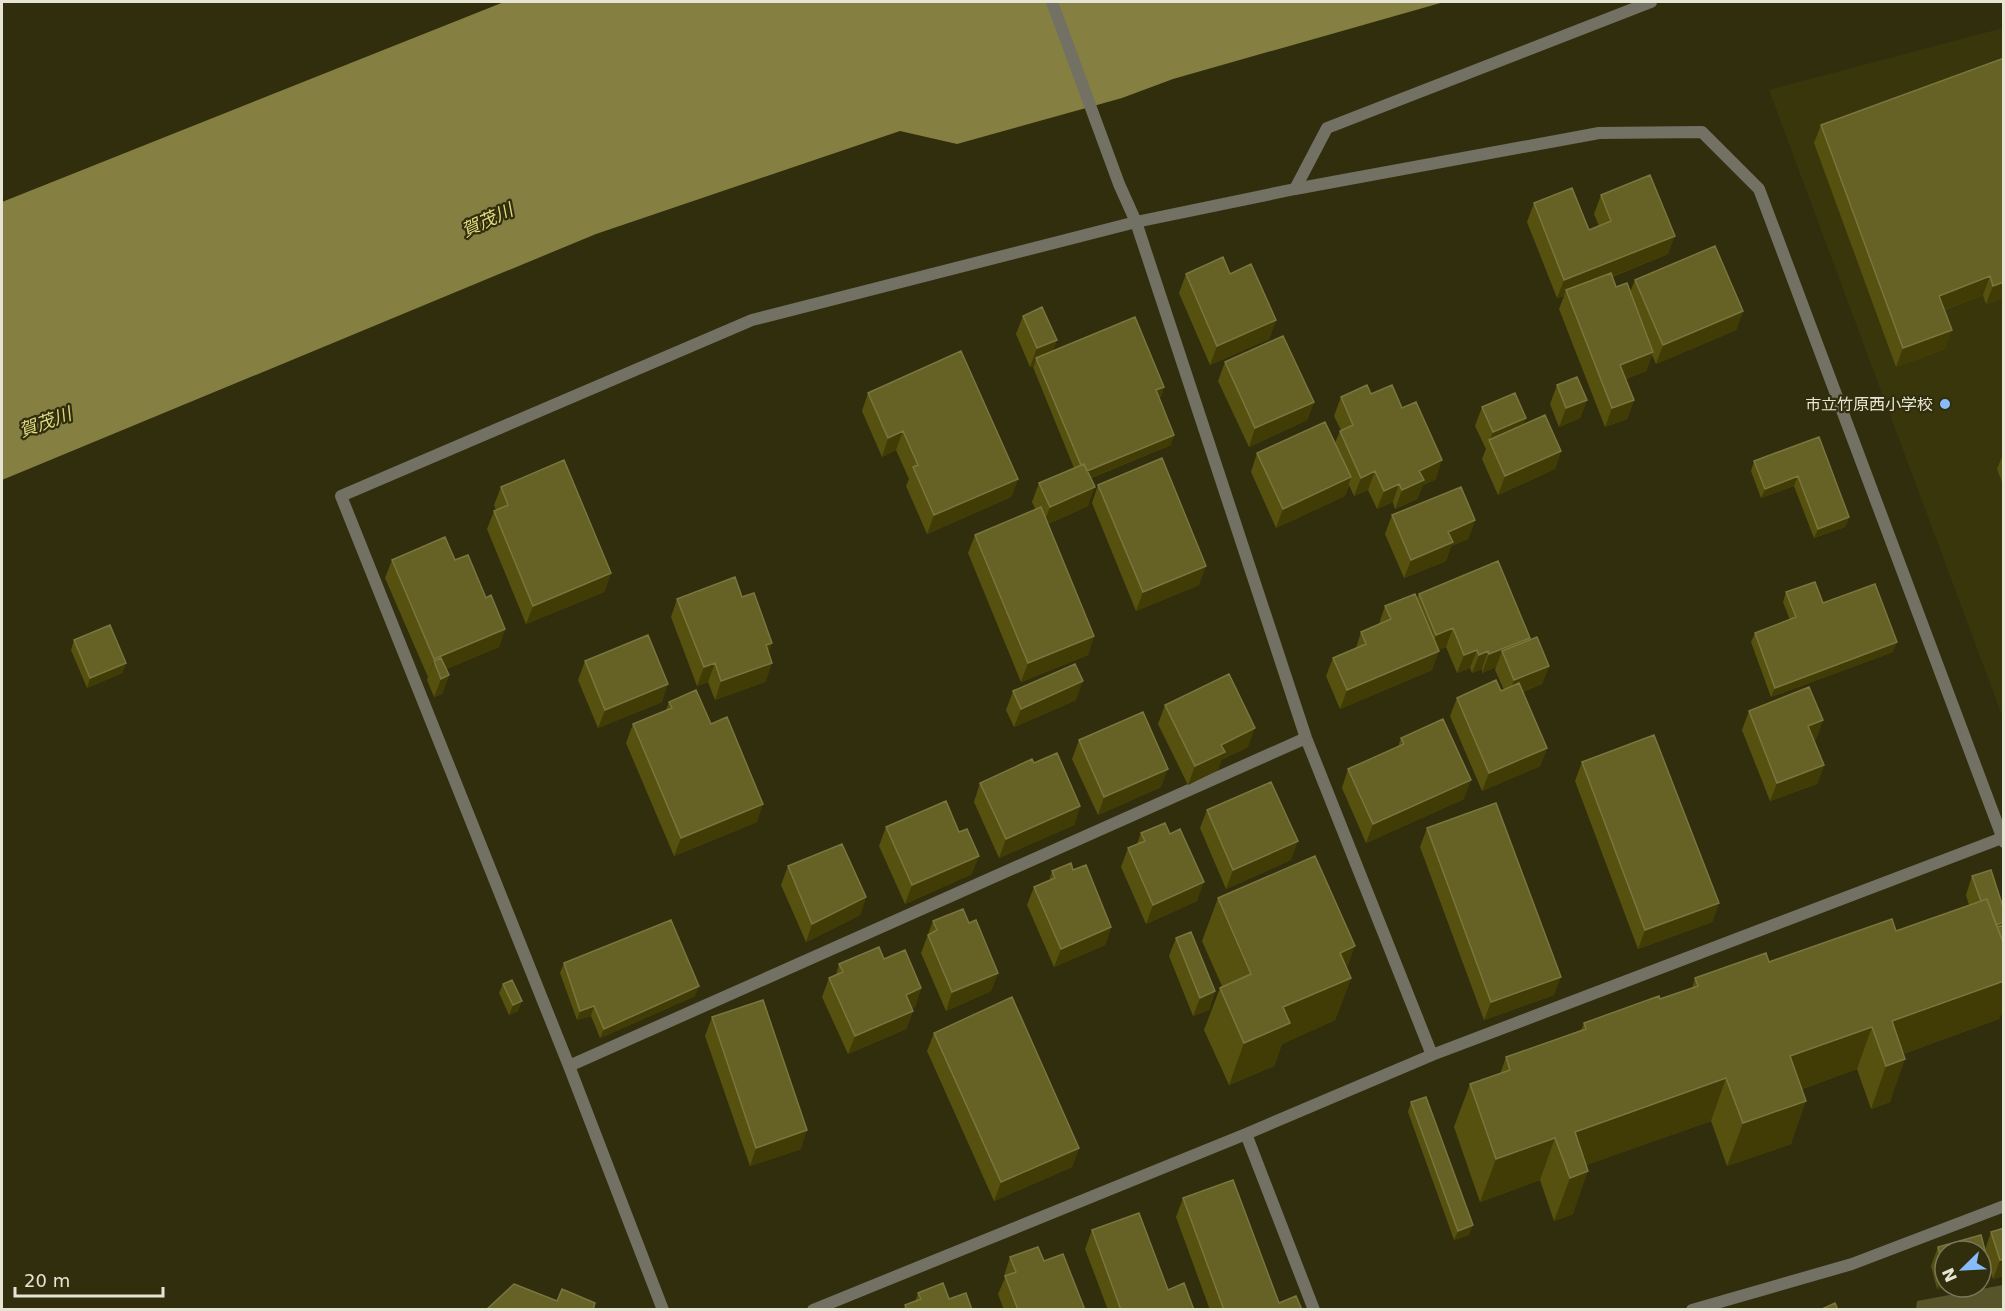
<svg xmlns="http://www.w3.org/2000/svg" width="2005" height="1311" font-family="'DejaVu Sans','Noto Sans JP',sans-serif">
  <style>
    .built { fill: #39360c }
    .green { fill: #57542c }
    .water { fill: #858042 }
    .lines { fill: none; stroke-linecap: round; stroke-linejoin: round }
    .service { stroke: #727163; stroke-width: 12 }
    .minor { stroke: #727163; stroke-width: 12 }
    .wall { fill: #57510f }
    .shaded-wall { fill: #413c06 }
    .building { fill: #666124; stroke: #7a763f; stroke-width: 1.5 }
    .poi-dot { fill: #87bbfc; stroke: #312e0e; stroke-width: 2 }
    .labels { text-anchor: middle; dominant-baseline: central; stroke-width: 4.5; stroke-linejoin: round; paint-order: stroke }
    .poi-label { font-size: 16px; fill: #e6e5d3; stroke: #312e0e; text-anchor: end }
    .water-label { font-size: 18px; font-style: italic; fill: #e0d97d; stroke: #312e0e }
  </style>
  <rect width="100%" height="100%" fill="#312e0e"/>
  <path class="built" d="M2003 28V718L1769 90Z"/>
  <path class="green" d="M2003 1285V1309H1916L1917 1301Z"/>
  <path class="water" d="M504 2H1444L1173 79 1122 98 957 144 900 131 596 234 2 480V202Z"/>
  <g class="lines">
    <path class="service" d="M1295 189 1327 128 1651 2"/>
    <path class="minor" d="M1432 1055 2002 838
      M569 1066 1306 738
      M1246 1134 1314 1310
      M663 1310 569 1066 341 496 752 320 1136 222 1295 189 1599 133 1702 132 1759 189 2004 842
      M813 1310 1246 1134 1432 1055 1306 738 1136 222 1119 184 1052 2
      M1692 1310 1852 1264 2004 1206"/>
  </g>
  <path class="wall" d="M2004 58V298L1986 304 1983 295 1944 310 1945 349 1896 367 1814 143 1821 125Z
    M1601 195 1668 254 1612 277 1616 287 1630 292 1635 280 1743 311 1736 330 1656 364 1652 355 1646 371 1626 379 1634 400 1627 419 1605 427 1559 309 1564 296 1557 298 1527 222 1534 203 1589 230 1599 226 1594 214Z
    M1186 274H1230L1276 320 1269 339 1210 365 1179 293Z
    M1023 316 1057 340 1052 351 1164 387 1161 397H1159L1171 445 1091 478 1088 506 1048 524 1094 636 1088 655 1021 682 968 553 975 535 1036 510 1032 502 1039 483 1074 468 1033 367 1034 366 1030 367 1016 334Z
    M1225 362 1314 402 1307 420 1249 447 1218 381Z
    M1557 385 1587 400 1580 418 1559 427 1550 404Z
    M868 393 1018 479 1011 497 927 534 906 486 909 479 896 450 882 457 862 411Z
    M1371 394 1402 408 1436 479 1423 485 1417 499 1395 509 1393 502 1377 509 1368 490 1354 496 1349 485 1345 496 1276 528 1251 472 1257 453 1335 443 1340 431 1341 430 1334 416 1341 397Z
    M1482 407 1526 418 1523 425 1561 451 1555 469 1498 495 1482 459 1486 449 1475 426Z
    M1819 437 1849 517 1845 527 1814 538 1794 486 1761 498 1751 471 1754 461Z
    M2004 452V487L1997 469Z
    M1098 485 1199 585 1136 611 1092 503Z
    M501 487 611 573 604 592 526 624 487 529 494 511 496 510 494 505Z
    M1392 515 1475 520 1468 539 1451 546 1446 561 1404 578 1385 534Z
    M392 560H455L486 598 505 629 499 647 446 669 449 675 442 694 434 697 427 680 428 677 385 578Z
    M1786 592 1893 652 1771 697 1751 642 1755 633 1790 620 1783 602Z
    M1419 594 1530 638 1528 641 1549 666 1542 684 1523 692 1547 748 1540 766 1482 791 1450 716 1457 698 1504 690 1495 670 1496 667 1482 673V669L1472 673 1470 668 1457 673 1446 647 1438 650 1432 670 1340 709 1326 676 1333 658 1356 648 1361 632 1379 624 1385 606 1417 598Z
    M742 597 769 653 772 663 765 682 715 700 708 682 697 686 671 617 677 599Z
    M74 640 126 663 122 673 87 688 71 650Z
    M585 661 662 702 598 728 578 680Z
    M1013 691 1076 700 1014 727 1006 710Z
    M669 702 711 724 757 822 674 856 626 743 633 724 666 710Z
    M1165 705 1248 747 1221 760 1218 770 1188 785 1158 724Z
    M1749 711 1823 720 1816 739 1814 740 1824 765 1817 784 1770 801 1742 730Z
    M1401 738 1464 799 1366 843 1342 788 1348 769 1398 747Z
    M1079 740 1161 787 1098 815 1072 759Z
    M1582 762 1719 903 1712 922 1638 949 1575 781Z
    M1034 763 1080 806 1074 825 999 858 974 802 980 783Z
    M1207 810 1291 860 1226 889 1200 828Z
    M886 827 972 874 905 904 879 846Z
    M1427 828 1554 995 1484 1020 1420 847Z
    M1141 833 1197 901 1146 924 1121 867 1128 848 1137 844Z
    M788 866 866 897 860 915 806 942 781 885Z
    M1073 870 1111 927 1105 945 1054 967 1027 905 1034 887 1049 881 1052 871Z
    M1972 876 2004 910V1008L1999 1019 1903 1054 1890 1102 1871 1109 1857 1069 1802 1089 1791 1144 1727 1166 1711 1121 1586 1165 1573 1214 1554 1221 1540 1180 1480 1202 1454 1127 1470 1084 1500 1074 1506 1057 1581 1030 1584 1023 1660 999 1692 989 1695 978 1769 962 1896 931 1969 905 1966 895Z
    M1218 898 1347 968 1351 978 1335 1020 1282 1044 1274 1066 1229 1085 1204 1030 1220 988 1222 986 1202 941Z
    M933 921 969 923 998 973 991 991 946 1011 921 953Z
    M1176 938 1215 991 1209 1010 1193 1016 1169 956Z
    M564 963 695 996 600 1038 591 1016 577 1020 560 973Z
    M839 964 921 988 915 1007 911 1008 913 1011 906 1029 848 1054 822 997 829 978 836 975Z
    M503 984 518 1011 509 1015 499 993Z
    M712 1017 801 1149 750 1166 705 1036Z
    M934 1033 1079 1148 1072 1167 994 1201 927 1051Z
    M1411 1102 1469 1235 1454 1240 1408 1112Z
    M1183 1198 1279 1303 1302 1310H1210L1176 1217Z
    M2004 1228V1276L1993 1279 1987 1259 1981 1275V1251L1945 1287 1937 1289 1931 1266 1938 1247 1985 1250 1991 1232Z
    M1092 1230 1168 1290 1194 1310H1108L1085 1249Z
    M1010 1257 1044 1261 1085 1310H1004L998 1294 1005 1278 1004 1276Z
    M918 1293 949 1299 972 1310H904L905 1305 915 1302Z"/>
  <path class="shaded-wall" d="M1675 236 1668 254 1568 294 1566 290 1564 296 1557 298 1564 280Z
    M1990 276 1983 295 1932 314 1939 296Z
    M2004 282V298L1986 304 1993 286Z
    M1743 311 1736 330 1656 364 1663 345Z
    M1276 320 1269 339 1210 365 1217 346Z
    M1952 330 1945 349 1896 367 1903 348Z
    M1057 340 1050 358H1036L1034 366 1030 367 1037 348Z
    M1653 352 1646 371 1613 384 1620 365Z
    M1164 387 1161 397 1152 400 1156 390Z
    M1587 400 1580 418 1559 427 1566 408Z
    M1634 400 1627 419 1605 427 1612 408Z
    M1314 402 1307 420 1249 447 1255 428Z
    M1526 418 1519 436 1489 442 1493 432Z
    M903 431 896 450 882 457 888 438Z
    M1174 435 1171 445 1080 482 1084 473Z
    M1561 451 1555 469 1498 495 1505 476Z
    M1442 460 1436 479 1423 485 1417 499 1395 509 1402 490 1419 471Z
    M1375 471 1368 490 1354 496 1361 478Z
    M1798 476 1794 486 1761 498 1765 489Z
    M1351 477 1345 496 1276 528 1283 509Z
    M1018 479 1011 497 927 534 934 515Z
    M1399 484 1393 502 1377 509 1384 491Z
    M1095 487 1088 506 1043 526 1050 507Z
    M1849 517 1845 527 1814 538 1818 529Z
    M1475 520 1468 539 1451 546 1446 561 1404 578 1411 560 1448 532Z
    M1206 566 1199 585 1136 611 1143 592Z
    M611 573 604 592 526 624 533 606Z
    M1453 628 1446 647 1429 654 1436 635Z
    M505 629 499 647 438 673 434 661 428 677 434 659Z
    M1094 636 1088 655 1021 682 1028 663Z
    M1530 638 1523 656 1502 651 1496 667 1482 673 1489 654Z
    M1897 642 1893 652 1771 697 1775 688Z
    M772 643 766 661V645Z
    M1477 650 1470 668 1457 673 1464 655Z
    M1439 651 1432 670 1340 709 1347 690Z
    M1488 651 1482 669 1472 673 1479 655Z
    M126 663 122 673 87 688 90 678Z
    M715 663 708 682 697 686 704 667Z
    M772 663 765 682 715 700 721 681Z
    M1549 666 1542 684 1507 698 1514 680Z
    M449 675 442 694 434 697 441 679Z
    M1083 681 1076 700 1014 727 1021 709Z
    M668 684 662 702 598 728 605 710Z
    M1823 720 1816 739 1801 745 1808 726Z
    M1255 728 1248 747 1221 760 1218 770 1188 785 1195 766 1221 745Z
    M1547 748 1540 766 1482 791 1489 773Z
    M1824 765 1817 784 1770 801 1777 783Z
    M1168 769 1161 787 1098 815 1104 797Z
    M1471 780 1464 799 1366 843 1373 824Z
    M763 804 757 822 674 856 681 838Z
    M1080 806 1074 825 999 858 1006 839Z
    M1298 841 1291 860 1226 889 1233 870Z
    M979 856 972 874 905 904 912 885Z
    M1204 882 1197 901 1146 924 1153 905Z
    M866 897 860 915 806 942 812 924Z
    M1719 903 1712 922 1638 949 1645 930Z
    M2004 922V930L1989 927Z
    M1111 927 1105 945 1054 967 1061 949Z
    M1355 946 1342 982 1351 978 1335 1020 1282 1044 1274 1066 1229 1085 1244 1043 1340 953Z
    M998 973 991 991 946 1011 952 992Z
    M1561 977 1554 995 1484 1020 1491 1002Z
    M2004 981V1008L1999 1019 1884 1061 1892 1021Z
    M699 986 695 996 600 1038 604 1029Z
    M921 988 915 1007 900 1013 906 995Z
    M1215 991 1209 1010 1193 1016 1200 998Z
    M522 1001 518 1011 509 1015 513 1005Z
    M594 1006 591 1016 577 1020 580 1011Z
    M913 1011 906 1029 848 1054 855 1036Z
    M1872 1027 1857 1069 1774 1099 1790 1056Z
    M1905 1059 1890 1102 1871 1109 1886 1066Z
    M1726 1078 1711 1121 1567 1172 1575 1132Z
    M1806 1101 1791 1144 1727 1166 1743 1123Z
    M807 1130 801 1149 750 1166 756 1148Z
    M1555 1138 1540 1180 1480 1202 1496 1159Z
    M1079 1148 1072 1167 994 1201 1001 1182Z
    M1588 1171 1573 1214 1554 1221 1570 1178Z
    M1473 1225 1469 1235 1454 1240 1458 1231Z
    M1987 1258 1981 1275V1260Z
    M2004 1259V1276L1993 1279 2000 1260Z
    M1944 1270H1945V1287L1937 1289Z"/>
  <path class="building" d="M2004 58V282L1993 286 1990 276 1939 296 1952 330 1903 348 1821 125Z
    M1650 175 1675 236 1564 280 1534 203 1572 188 1589 230 1611 221 1601 195Z
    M1715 246 1743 311 1663 345 1635 280Z
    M1223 257 1230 274 1251 264 1276 320 1217 346 1186 274Z
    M1611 273 1616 287 1627 283 1653 352 1620 365 1634 400 1612 408 1566 290Z
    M1042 307 1057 340 1037 348 1023 316Z
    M1135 317 1164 387 1156 390 1174 435 1087 471 1084 464 1081 465 1036 358Z
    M1283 336 1314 402 1255 428 1225 362Z
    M961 351 1018 479 934 515 913 467 918 465 903 431 888 438 868 393Z
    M1577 377 1587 400 1566 408 1557 385Z
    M1367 385 1371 394 1392 385 1402 408 1416 402 1442 460 1419 471 1424 480 1402 490 1399 484 1384 491 1375 471 1361 478 1340 431 1353 425 1341 397Z
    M1515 393 1526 418 1493 432 1482 407Z
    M1545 415 1561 451 1505 476 1489 440Z
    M1325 422 1351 477 1283 509 1257 453Z
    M1819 437 1849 517 1818 529 1798 476 1765 489 1754 461Z
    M1162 458 1206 566 1143 592 1098 485Z
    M564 460 611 573 533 606 494 511 508 505 501 487Z
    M1084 464 1095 487 1050 507 1039 483Z
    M1461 487 1475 520 1448 532 1453 542 1411 560 1392 515Z
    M1041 507 1094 636 1028 663 975 535Z
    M445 537 455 560 468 555 486 598 491 595 505 629 434 659 392 560Z
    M1498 561 1530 638 1489 654 1488 651 1479 655 1477 650 1464 655 1453 628 1436 635 1419 594Z
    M735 577 742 597 754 593 772 643 766 645 772 663 721 681 715 663 704 667 677 599Z
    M1815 582 1823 603 1875 584 1897 642 1775 688 1755 633 1796 617 1786 592Z
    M1415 594 1439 651 1347 690 1333 658 1366 644 1361 632 1391 619 1385 606Z
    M110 625 126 663 90 678 74 640Z
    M648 635 668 684 605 710 585 661Z
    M1537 637 1549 666 1514 680 1502 651Z
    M441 658 449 675 441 679 434 661Z
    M1075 664 1083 681 1021 709 1013 691Z
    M1229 674 1255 728 1221 745 1225 752 1195 766 1165 705Z
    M1496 680 1501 691 1519 683 1547 748 1489 773 1457 698Z
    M1809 687 1823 720 1808 726 1824 765 1777 783 1749 711Z
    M696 690 711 724 727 717 763 804 681 838 633 724 672 708 669 702Z
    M1143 712 1168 769 1104 797 1079 740Z
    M1443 719 1471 780 1373 824 1348 769 1404 744 1401 738Z
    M1654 735 1719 903 1645 930 1582 762Z
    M1057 753 1080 806 1006 839 980 783 1032 759 1034 763Z
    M1271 782 1298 841 1233 870 1207 810Z
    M946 801 959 832 967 829 979 856 912 885 886 827Z
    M1496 803 1561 977 1491 1002 1427 828Z
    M1165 823 1170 834 1180 829 1204 882 1153 905 1128 848 1145 841 1141 833Z
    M842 844 866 897 812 924 788 866Z
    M1315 856 1355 946 1340 953 1351 978 1283 1007 1290 1023 1244 1043 1220 988 1251 974 1218 898Z
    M1071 863 1073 870 1086 865 1111 927 1061 949 1034 887 1055 878 1052 871Z
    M1991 870 2004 910V922L1996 925 1987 899 1981 901 1972 876Z
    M1987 899 2004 945V981L1892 1021 1905 1059 1886 1066 1872 1027 1790 1056 1806 1101 1743 1123 1726 1078 1575 1132 1588 1171 1570 1178 1555 1138 1496 1159 1470 1084 1510 1070 1506 1057 1586 1029 1584 1023 1659 996 1660 999 1698 986 1695 978 1766 953 1769 962 1892 919 1896 931Z
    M963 909 969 923 976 920 998 973 952 992 928 935 937 930 933 921Z
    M671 920 699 986 604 1029 594 1006 580 1011 564 963Z
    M2004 925V945L1997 927Z
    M1191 932 1215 991 1200 998 1176 938Z
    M879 947 884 959 905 950 921 988 906 995 913 1011 855 1036 829 978 843 972 839 964Z
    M512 980 522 1001 513 1005 503 984Z
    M1012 997 1079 1148 1001 1182 934 1033Z
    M763 1000 807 1130 756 1148 712 1017Z
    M1426 1097 1473 1225 1458 1231 1411 1102Z
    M1233 1180 1279 1303 1296 1296 1302 1310H1224L1183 1198Z
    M1139 1213 1168 1290 1184 1283 1194 1310H1121L1092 1230Z
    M2004 1228V1259L2000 1260 1991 1232Z
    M1981 1235 1987 1258 1981 1260V1251H1945V1270H1944L1938 1247Z
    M1038 1247 1044 1261 1063 1254 1085 1310H1018L1005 1276 1016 1272 1010 1257Z
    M943 1283 949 1299 966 1293 972 1310H907L905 1305 921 1299 918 1293Z
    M514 1284 557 1301 562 1289 595 1303 593 1310H486Z
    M1835 1303 1838 1310H1820Z"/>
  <circle class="poi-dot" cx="1945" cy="404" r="6"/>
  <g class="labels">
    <g class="poi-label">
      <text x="1933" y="404">市立竹原西小学校</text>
    </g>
    <g class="water-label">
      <text transform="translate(487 220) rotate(-25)">賀茂川</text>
      <text transform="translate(45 422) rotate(-20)">賀茂川</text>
    </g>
  </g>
  <rect width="2005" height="1311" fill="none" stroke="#e6e5d3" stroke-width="6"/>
  <g transform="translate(1963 1269) rotate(246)"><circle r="28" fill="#312e0e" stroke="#79775d" stroke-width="1.5"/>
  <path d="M0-4.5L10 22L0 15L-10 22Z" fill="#87bbfc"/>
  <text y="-9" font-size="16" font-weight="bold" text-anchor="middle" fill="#e6e5d3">N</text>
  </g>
  <path d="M15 1287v9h148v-9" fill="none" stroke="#e6e5d3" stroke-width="3"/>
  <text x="24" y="1287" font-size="18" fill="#e6e5d3" stroke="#312e0e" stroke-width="4.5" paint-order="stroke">20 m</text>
</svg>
